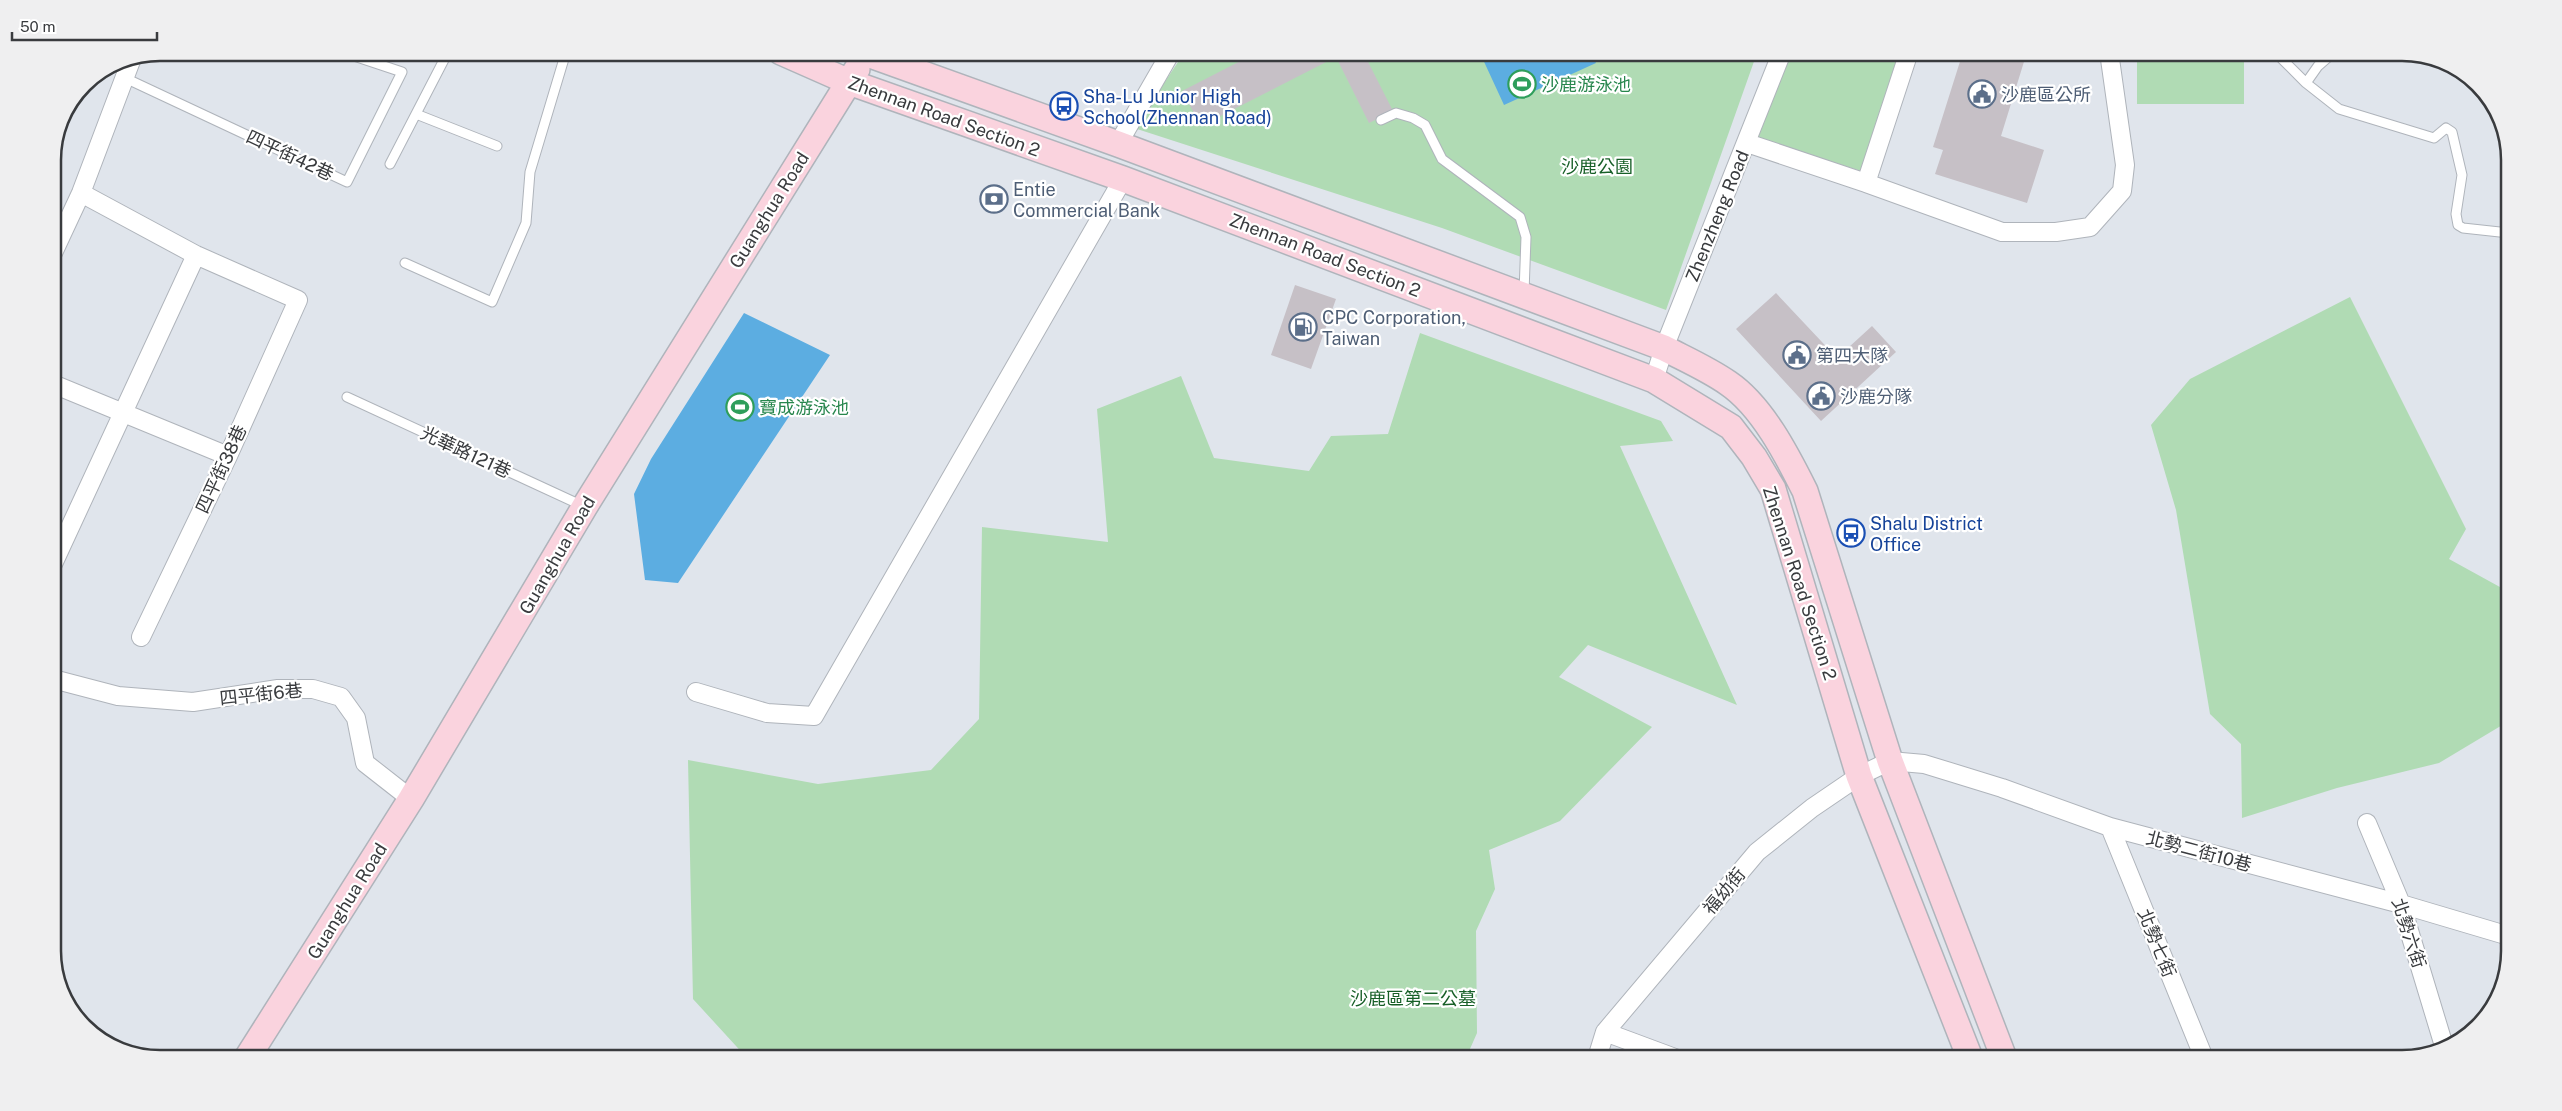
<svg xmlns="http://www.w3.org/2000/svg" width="2562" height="1111" font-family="'Public Sans','Noto Sans TC',sans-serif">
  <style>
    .green { fill: #b0dbb4 }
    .water { fill: #5cade1 }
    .building { fill: #c6c0c6 }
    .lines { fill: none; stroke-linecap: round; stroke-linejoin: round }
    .lane-casing { stroke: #afb4bb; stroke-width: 11 }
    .street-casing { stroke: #afb4bb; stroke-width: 20 }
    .secondary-casing { stroke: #afb4bb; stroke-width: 28 }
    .lane { stroke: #fff; stroke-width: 9 }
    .street { stroke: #fff; stroke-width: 18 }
    .secondary { stroke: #fad3de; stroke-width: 25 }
    .labels { text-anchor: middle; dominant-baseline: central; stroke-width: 4.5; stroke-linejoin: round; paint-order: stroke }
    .leisure-label { font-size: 18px; fill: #27864d; stroke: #fff; text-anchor: start }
    .service-label { font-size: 18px; fill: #4e5e75; stroke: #fff; text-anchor: start }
    .transit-label { font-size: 18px; fill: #164399; stroke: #fff; text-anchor: start }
    .street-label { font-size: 18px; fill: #393b3e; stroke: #fff }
    .park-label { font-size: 18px; fill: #175f27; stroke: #fff }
    .rim { fill: none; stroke: #393b3e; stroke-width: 2.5 }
  </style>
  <rect width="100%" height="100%" fill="#e0e5ec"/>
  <path class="green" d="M1184 53H1757L1666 310 1442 228 1134 128Z
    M1789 53H1902L1864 172 1757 138Z
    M2137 53H2244V104H2137Z
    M2350 297 2466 529 2449 559 2509 592V721L2439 763 2337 788 2242 818 2241 744 2210 714 2176 510 2151 425 2190 379Z
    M1420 333 1661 421 1673 441 1620 446 1737 705 1588 645 1559 677 1652 727 1560 821 1489 850 1495 889 1476 931 1477 1033 1466 1058H747L693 999 688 760 818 784 931 770 979 719 982 527 1108 542 1097 409 1181 376 1214 458 1309 471 1331 436 1388 434Z"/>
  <path class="water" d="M1480 53H1591L1596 63 1504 105Z
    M744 313 830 355 678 583 645 580 634 494 651 459Z"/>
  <path class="building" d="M1258 52H1363L1393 111 1369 123 1336 57 1201 126 1182 91Z
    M1963 52H2027L2001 136 2044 150 2027 203 1935 174 1943 150 1933 147Z
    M1295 285 1336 299 1311 369 1271 355Z
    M1776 293 1837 358 1872 326 1896 352 1821 421 1736 329Z"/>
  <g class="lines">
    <g class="lane-casing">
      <path id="lane" d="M2275 52 2306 83 2339 109 2434 138 2446 128 2452 132 2462 175 2456 214 2458 225 2463 228 2509 233
        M125 78 347 182 402 72 348 54
        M2306 83 2318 66 2334 52
        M416 114 497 146
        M1381 120 1396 113 1413 118 1425 125 1442 159 1520 217 1526 237 1524 293
        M390 164 448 52
        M405 263 492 302 526 223 530 172 566 52
        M347 397 583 506"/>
    </g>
    <g class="street-casing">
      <path id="street" d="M1909 52 1866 183 2002 232H2056L2090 227 2122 191 2125 165 2109 52
        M1747 143 1866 183
        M1118 144 1171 52
        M81 193 196 255 298 300 228 456 141 637
        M53 253 81 193 132 58
        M1654 380 1664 348 1782 52
        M53 384 228 456
        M53 564 196 255
        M53 679 118 696 193 702 278 689H313L341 697 356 718 365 763 411 799
        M696 692 767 713 814 716 1123 179
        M2367 823 2401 904 2444 1046
        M2110 827 2204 1058
        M1605 1032 1675 1058
        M1597 1058 1605 1032 1757 852 1812 808 1859 776 1890 761 1924 764 2002 788 2110 827 2401 904 2509 936"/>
    </g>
    <g class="secondary-casing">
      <path id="secondary" d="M781 52 849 82 1123 179 1654 380 1731 427 1754 457 1773 489 1859 776 1970 1058
        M862 52 1118 144 1664 348C1685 359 1708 369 1728 383 1762 406 1787 455 1805 491L1890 761 2004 1058
        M247 1058 411 799 585 506 857 69"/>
    </g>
    <use href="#lane" class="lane"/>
    <use href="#street" class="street"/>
    <use href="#secondary" class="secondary"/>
  </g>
  <defs>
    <g id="stadium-ring" transform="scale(1.4375)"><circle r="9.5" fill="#fff" stroke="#2e9e5b" stroke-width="1.5"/><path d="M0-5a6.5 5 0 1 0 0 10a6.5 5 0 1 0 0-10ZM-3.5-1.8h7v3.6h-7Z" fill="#2e9e5b"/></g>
    <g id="civic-ring" transform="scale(1.4375)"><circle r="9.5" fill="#fff" stroke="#5c6f8a" stroke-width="1.5"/><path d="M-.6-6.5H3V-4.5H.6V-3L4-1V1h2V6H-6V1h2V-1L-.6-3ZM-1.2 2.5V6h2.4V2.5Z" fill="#5c6f8a"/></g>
    <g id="bus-ring" transform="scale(1.4375)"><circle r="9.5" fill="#fff" stroke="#1a4fb4" stroke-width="1.5"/><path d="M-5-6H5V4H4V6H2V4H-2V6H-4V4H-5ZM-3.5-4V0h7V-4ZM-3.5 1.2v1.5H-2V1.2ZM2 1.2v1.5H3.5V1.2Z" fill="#1a4fb4"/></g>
    <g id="bank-ring" transform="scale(1.4375)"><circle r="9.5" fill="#fff" stroke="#5c6f8a" stroke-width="1.5"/><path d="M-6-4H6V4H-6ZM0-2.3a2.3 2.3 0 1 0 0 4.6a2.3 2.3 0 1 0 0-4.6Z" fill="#5c6f8a"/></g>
    <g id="fuel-ring" transform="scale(1.4375)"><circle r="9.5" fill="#fff" stroke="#5c6f8a" stroke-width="1.5"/><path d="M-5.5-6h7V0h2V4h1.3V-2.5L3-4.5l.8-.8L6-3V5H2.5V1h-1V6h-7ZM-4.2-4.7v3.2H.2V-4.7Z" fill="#5c6f8a"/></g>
  </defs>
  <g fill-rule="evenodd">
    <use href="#stadium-ring" x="1522" y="84"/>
    <use href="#civic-ring" x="1982" y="94"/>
    <use href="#bus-ring" x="1064" y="106"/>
    <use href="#bank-ring" x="994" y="199"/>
    <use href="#fuel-ring" x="1303" y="327"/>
    <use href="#civic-ring" x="1797" y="355"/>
    <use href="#civic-ring" x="1821" y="396"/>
    <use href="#stadium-ring" x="740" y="407"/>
    <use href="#bus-ring" x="1851" y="533"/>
  </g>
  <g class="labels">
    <g class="leisure-label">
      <text x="1541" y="84">沙鹿游泳池</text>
      <text x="759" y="407">寶成游泳池</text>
    </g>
    <g class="service-label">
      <text x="2001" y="94">沙鹿區公所</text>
      <text x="1013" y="189">Entie<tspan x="1013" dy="21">Commercial Bank</tspan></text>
      <text x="1322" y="317">CPC Corporation,<tspan x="1322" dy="21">Taiwan</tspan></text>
      <text x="1816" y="355">第四大隊</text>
      <text x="1840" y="396">沙鹿分隊</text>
    </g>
    <g class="transit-label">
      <text x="1083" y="96">Sha-Lu Junior High<tspan x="1083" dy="21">School(Zhennan Road)</tspan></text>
      <text x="1870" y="523">Shalu District<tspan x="1870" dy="21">Office</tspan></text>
    </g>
    <g class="street-label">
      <text transform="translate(944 116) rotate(20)">Zhennan Road Section 2</text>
      <text transform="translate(290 155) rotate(25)">四平街42巷</text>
      <text transform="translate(769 210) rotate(-58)">Guanghua Road</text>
      <text transform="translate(1717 216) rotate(-68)">Zhenzheng Road</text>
      <text transform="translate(1325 255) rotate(21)">Zhennan Road Section 2</text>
      <text transform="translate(466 452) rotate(25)">光華路121巷</text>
      <text transform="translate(221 469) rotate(-65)">四平街38巷</text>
      <text transform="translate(557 555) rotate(-60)">Guanghua Road</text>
      <text transform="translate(1800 583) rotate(72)">Zhennan Road Section 2</text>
      <text transform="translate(261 694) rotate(-6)">四平街6巷</text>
      <text transform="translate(2199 851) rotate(15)">北勢二街10巷</text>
      <text transform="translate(1724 891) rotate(-50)">福幼街</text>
      <text transform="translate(347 901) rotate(-58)">Guanghua Road</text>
      <text transform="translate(2409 933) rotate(72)">北勢六街</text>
      <text transform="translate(2157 943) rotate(68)">北勢七街</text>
    </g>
    <g class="park-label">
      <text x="1597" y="166">沙鹿公園</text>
      <text x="1413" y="998">沙鹿區第二公墓</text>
    </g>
  </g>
  <path d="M0 0H2562V1111H0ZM160 61H2402A99 99 0 0 1 2501 160V951A99 99 0 0 1 2402 1050H160A99 99 0 0 1 61 951V160A99 99 0 0 1 160 61Z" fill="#efeff0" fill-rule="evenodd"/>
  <path class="rim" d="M160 61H2402A99 99 0 0 1 2501 160V951A99 99 0 0 1 2402 1050H160A99 99 0 0 1 61 951V160A99 99 0 0 1 160 61Z"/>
  <path d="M12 32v8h145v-8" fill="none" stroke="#393b3e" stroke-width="2.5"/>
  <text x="20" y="32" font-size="15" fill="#393b3e" stroke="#ffffff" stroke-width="4" paint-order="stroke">50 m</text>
</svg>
